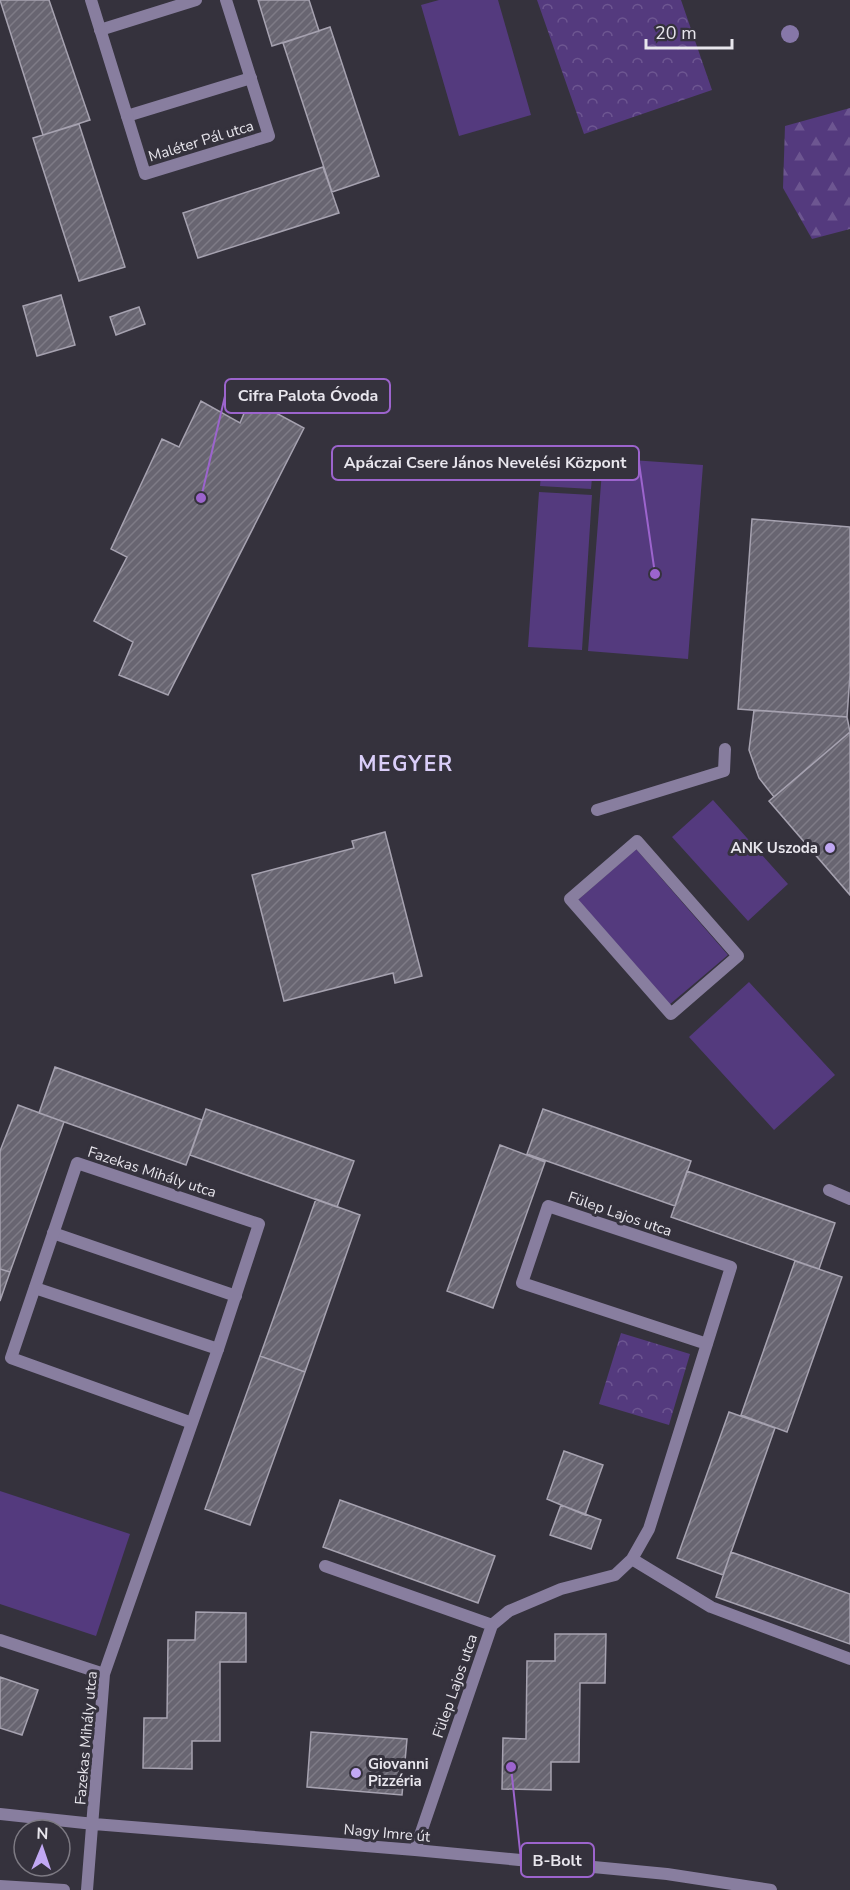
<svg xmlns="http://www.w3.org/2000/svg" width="850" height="1890" font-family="'Nunito Sans',sans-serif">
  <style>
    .forest { fill: url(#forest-firs) }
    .park { fill: url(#park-crowns) }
    .pitch { fill: #543a7e }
    .building { fill: url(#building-hatch); stroke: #a6a2b0; stroke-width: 1.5 }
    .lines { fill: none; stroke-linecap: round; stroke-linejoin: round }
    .service { stroke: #887e9f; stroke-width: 12 }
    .pedestrian { stroke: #887e9f; stroke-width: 12 }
    .minor { stroke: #887e9f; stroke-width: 12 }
    .tertiary { stroke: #887e9f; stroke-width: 12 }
    .tree { fill: #8677a8 }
    .poi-dot { fill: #c1a8f3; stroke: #35323d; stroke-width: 2 }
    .labels { text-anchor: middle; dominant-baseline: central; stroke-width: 6; stroke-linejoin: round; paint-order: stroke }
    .street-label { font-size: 15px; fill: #e8e6ed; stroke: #35323d }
    .poi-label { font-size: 15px; font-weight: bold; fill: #e8e6ed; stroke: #35323d; text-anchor: end }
    .district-label { font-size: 21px; font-weight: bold; letter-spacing: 1.5px; fill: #dacef9; stroke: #35323d }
    .leader { fill: none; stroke: #9c64cd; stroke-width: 2 }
    .callout-dot { fill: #9c64cd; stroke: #35323d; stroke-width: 2 }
    .callout { fill: #35323d; stroke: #9c64cd; stroke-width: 2 }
    .callout-label { font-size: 16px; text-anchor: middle; font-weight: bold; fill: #e8e6ed }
  </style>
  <defs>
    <pattern id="forest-firs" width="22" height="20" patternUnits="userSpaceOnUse" patternTransform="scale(1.5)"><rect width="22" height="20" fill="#543a7e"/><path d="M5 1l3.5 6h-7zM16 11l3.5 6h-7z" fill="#6d5691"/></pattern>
    <pattern id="park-crowns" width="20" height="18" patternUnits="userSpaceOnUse" patternTransform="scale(1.5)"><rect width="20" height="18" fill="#543a7e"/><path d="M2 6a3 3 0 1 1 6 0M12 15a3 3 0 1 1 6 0" fill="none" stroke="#6d5691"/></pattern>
    <pattern id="building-hatch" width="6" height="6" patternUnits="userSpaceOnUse" patternTransform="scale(1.5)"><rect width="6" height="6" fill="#686571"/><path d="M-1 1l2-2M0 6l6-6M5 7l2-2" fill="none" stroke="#7e7b86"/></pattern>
  </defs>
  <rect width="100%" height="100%" fill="#35323d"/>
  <path class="forest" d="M850 108V229L812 239 783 188 785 126Z"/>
  <path class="park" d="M537 0H681L712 90 584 134Z
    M621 1333 690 1354 669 1425 599 1404Z"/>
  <path class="pitch" d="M439 0H498L531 115 459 136 421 5Z
    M543 452 594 455 591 489 540 486Z
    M603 458 703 465 688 659 588 651Z
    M539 492 592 495 582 650 528 647Z
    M713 800 788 884 748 921 672 837Z
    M636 849 728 955 669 1005 578 900Z
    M749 982 835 1075 774 1130 689 1037Z
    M0 1491 130 1534 96 1636 0 1604Z"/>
  <path class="building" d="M0 0H49L90 120 43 135Z
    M258 0H309L319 31 272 46Z
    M330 27 379 176 332 192 283 43Z
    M79 124 125 267 79 281 33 138Z
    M323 167 339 213 198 258 183 213Z
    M61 295 75 345 37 356 23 306Z
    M139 307 145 324 116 335 110 317Z
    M250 399 304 428 168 695 119 675 133 642 94 621 127 557 111 549 162 439 179 447 201 401 240 423Z
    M752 519 850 527V675L847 717 738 709Z
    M754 710 847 717 850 732 774 797 759 778 749 750Z
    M850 732V895L769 801Z
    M385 832 422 976 395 983 393 973 284 1001 252 875 354 848 352 841Z
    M55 1067 202 1120 186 1165 39 1113Z
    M18 1105 64 1122 10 1272 0 1269V1151Z
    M206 1109 354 1161 337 1207 190 1155Z
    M543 1109 691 1161 675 1206 527 1154Z
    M500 1145 545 1162 493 1308 447 1291Z
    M687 1171 835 1223 819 1269 671 1217Z
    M316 1199 360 1215 305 1372 260 1356Z
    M795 1261 842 1277 787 1432 741 1415Z
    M0 1269 10 1272 0 1301Z
    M260 1356 305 1372 250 1525 205 1509Z
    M729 1412 775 1428 723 1575 677 1558Z
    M564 1451 603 1465 585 1515 547 1499Z
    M340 1500 495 1556 478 1603 323 1547Z
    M561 1505 601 1520 591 1549 550 1535Z
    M731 1552 850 1594V1644L716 1597Z
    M196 1612 246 1613V1662H220V1741H192V1769L143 1768 144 1718H167L168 1640H195Z
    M555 1634H606L605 1683H580L579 1762H551V1790L502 1789 503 1738 526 1739 527 1661H555Z
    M0 1677 38 1690 22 1735 0 1728Z
    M311 1732 407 1739 402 1795 307 1787Z"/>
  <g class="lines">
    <path class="service" d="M100 30 196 0
      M127 116 251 78
      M53 1233 236 1296
      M35 1288 218 1349"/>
    <path class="pedestrian" d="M637 841 738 956 671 1014 570 899Z"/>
    <path class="minor" d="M91 0 145 174 269 136 226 0
      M597 810 724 771 725 749
      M829 1190 850 1199
      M632 1559 711 1607 850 1659
      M325 1566 492 1625
      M0 1640 104 1674
      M0 1814 94 1824 415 1850 667 1874 771 1890
      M415 1850 492 1625 509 1611 561 1589 615 1575 632 1559 649 1529 731 1267 548 1206 522 1283 707 1344
      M87 1890 104 1674 218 1349 259 1224 77 1163 11 1358 192 1423"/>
    <path class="tertiary" d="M0 1886 64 1890"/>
  </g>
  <circle class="tree" cx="790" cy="34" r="9"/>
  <g class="poi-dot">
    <circle cx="830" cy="848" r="6"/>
    <circle cx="356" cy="1773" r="6"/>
  </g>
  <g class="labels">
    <g class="street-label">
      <text transform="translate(201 141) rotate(-17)">Maléter Pál utca</text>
      <text transform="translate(152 1172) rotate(18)">Fazekas Mihály utca</text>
      <text transform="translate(620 1214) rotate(19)">Fülep Lajos utca</text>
      <text transform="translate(455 1686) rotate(-71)">Fülep Lajos utca</text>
      <text transform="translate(86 1738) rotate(-85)">Fazekas Mihály utca</text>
      <text transform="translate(387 1833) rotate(5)">Nagy Imre út</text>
    </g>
    <g class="poi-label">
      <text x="818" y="848">ANK Uszoda</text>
      <text x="368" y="1764" text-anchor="start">Giovanni<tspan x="368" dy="17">Pizzéria</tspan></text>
    </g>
    <g class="district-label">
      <text x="406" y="764">MEGYER</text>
    </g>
  </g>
  <path class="leader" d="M201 498L225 396M655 574L639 463M511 1767L521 1860"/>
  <g class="callout-dot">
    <circle cx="201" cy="498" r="6"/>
    <circle cx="655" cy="574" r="6"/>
    <circle cx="511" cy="1767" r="6"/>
  </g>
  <g class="callout">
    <rect x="225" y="379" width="165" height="34" rx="6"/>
    <rect x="332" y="446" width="307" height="34" rx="6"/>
    <rect x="521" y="1843" width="73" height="34" rx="6"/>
  </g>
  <g class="callout-label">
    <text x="308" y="401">Cifra Palota Óvoda</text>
    <text x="485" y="468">Apáczai Csere János Nevelési Központ</text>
    <text x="557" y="1866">B-Bolt</text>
  </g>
  <g transform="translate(42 1848) rotate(2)"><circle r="28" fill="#35323d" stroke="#7d7a83" stroke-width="1.5"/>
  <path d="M0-4.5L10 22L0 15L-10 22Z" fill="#c1a8f3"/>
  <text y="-9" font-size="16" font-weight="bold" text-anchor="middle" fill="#e8e6ed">N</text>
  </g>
  <path d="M646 39v9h86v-9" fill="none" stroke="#e8e6ed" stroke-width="3"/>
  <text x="655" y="39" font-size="18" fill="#e8e6ed" stroke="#35323d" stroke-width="4.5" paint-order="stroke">20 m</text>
</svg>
